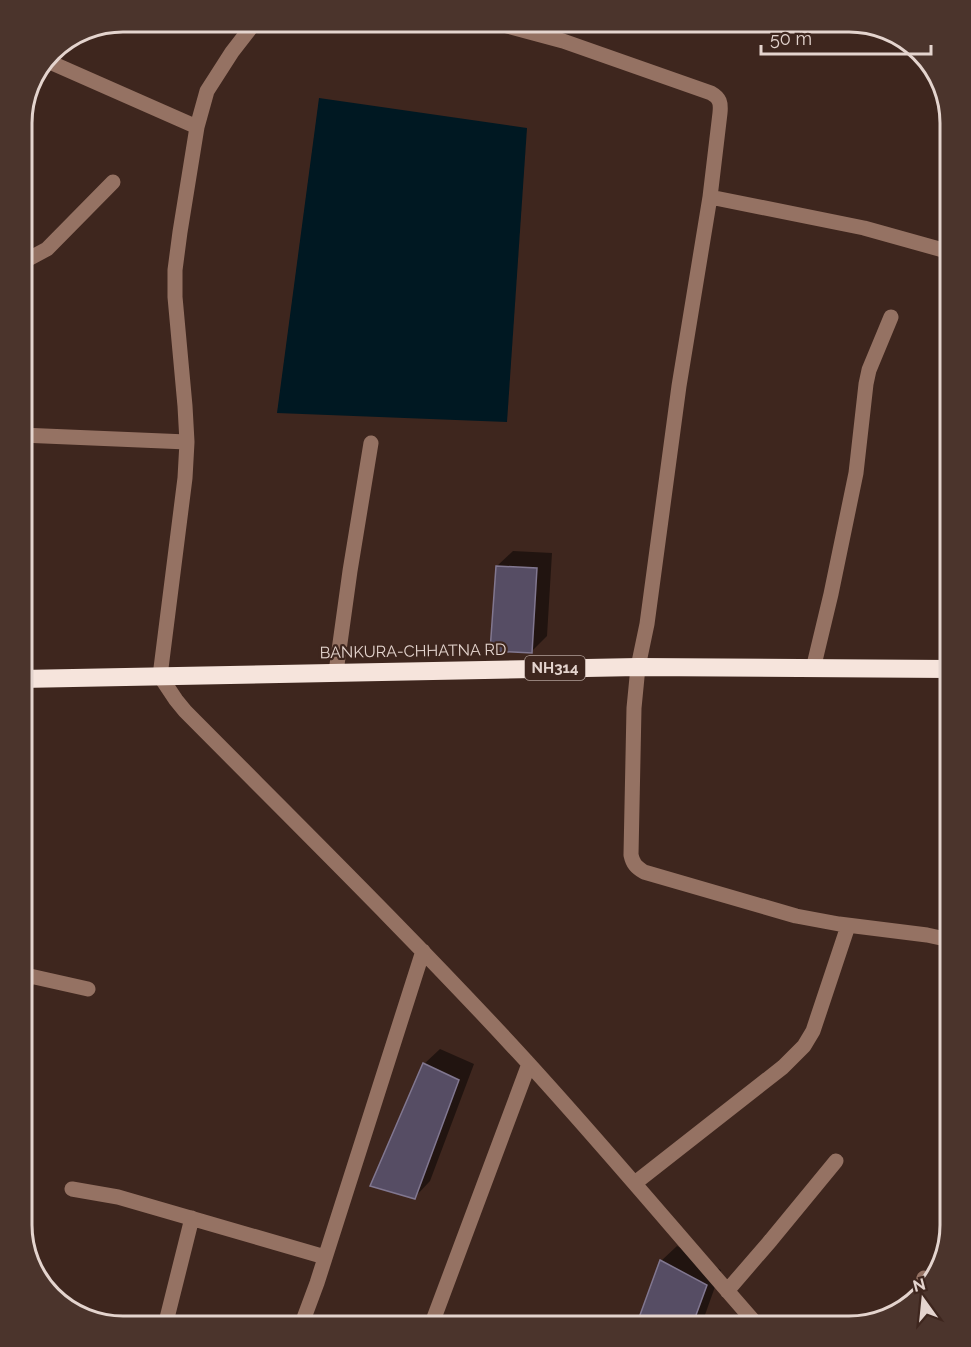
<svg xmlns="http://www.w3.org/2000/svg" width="971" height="1347" font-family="Raleway,sans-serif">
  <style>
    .water { fill: #001822 }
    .shadow { fill: #0007 }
    .building { fill: #564d64; stroke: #817790; stroke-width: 1.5 }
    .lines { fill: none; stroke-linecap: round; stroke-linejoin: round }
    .minor { stroke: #957263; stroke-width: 15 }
    .highway { stroke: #f6e4dc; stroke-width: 18 }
    .labels { text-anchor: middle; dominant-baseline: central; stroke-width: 4.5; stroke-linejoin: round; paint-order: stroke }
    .shield { fill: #3e261e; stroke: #b2a099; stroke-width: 1.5 }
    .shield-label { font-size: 15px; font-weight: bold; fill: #e4d4ce }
    .street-label { font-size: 16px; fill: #e4d4ce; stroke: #3e261e }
    .rim { fill: none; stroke: #e4d4ce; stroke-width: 3 }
  </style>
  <rect width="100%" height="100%" fill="#3e261e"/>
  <path class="water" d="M319 98 527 128 507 422 277 413Z"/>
  <path class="shadow" d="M513 551 552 553 547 636 531 652 497 566Z
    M440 1049 474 1064 430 1181 415 1197 424 1064Z
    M677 1246 721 1270 701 1326H638L661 1261Z"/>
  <path class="building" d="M496 566 537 568 532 653 490 651Z
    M423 1063 459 1080 415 1199 370 1186Z
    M660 1260 707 1285 692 1326H636Z"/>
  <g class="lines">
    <path class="minor" d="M256 21 232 52 207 91 197 127 180 232 175 270V297L185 406 187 442 185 478 160 676 176 700 185 711C297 824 410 935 518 1052 600 1141 678 1235 758 1326
      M489 21 563 41 711 93C720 98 721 103 720 113L710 197
      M45 60 197 127
      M21 263 47 249 113 182
      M21 435 187 442
      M813 669 831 594 856 473 866 384 869 370 891 317
      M336 672 350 571 371 443
      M950 940 927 935 839 924 796 916 644 872C636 867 633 864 631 855L634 708 638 667 647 624 679 386 710 197 864 228 950 252
      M21 974 88 989
      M21 1017 27 976
      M948 1155 950 1144
      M635 1183 783 1067 804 1046 813 1031 848 926
      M72 1189 118 1197 325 1257
      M727 1291 771 1240 836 1161
      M921 1291 924 1278
      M165 1326 192 1218
      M301 1326 317 1283 423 951
      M431 1326 529 1064"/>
    <path class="highway" d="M21 679 638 667 950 669"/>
  </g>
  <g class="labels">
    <rect class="shield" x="525" y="656" width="60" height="24" rx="4.5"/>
    <g class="shield-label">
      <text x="555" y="668">NH314</text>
    </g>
    <g class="street-label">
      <text transform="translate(413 651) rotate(-1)">BANKURA-CHHATNA RD</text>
    </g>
  </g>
  <path d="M0 0H971V1347H0ZM123 32H849A91 91 0 0 1 940 123V1225A91 91 0 0 1 849 1316H123A91 91 0 0 1 32 1225V123A91 91 0 0 1 123 32Z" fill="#4b342c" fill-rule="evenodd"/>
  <path class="rim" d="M123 32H849A91 91 0 0 1 940 123V1225A91 91 0 0 1 849 1316H123A91 91 0 0 1 32 1225V123A91 91 0 0 1 123 32Z"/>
  <g transform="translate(923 1299) rotate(345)" stroke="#3e261e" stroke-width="4.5" paint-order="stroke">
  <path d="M0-4.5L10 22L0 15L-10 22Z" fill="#e4d4ce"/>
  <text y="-9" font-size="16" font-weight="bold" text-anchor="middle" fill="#e4d4ce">N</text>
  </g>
  <path d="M761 45v9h170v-9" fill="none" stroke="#e4d4ce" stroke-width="3"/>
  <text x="770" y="45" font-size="18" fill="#e4d4ce" stroke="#3e261e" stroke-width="4.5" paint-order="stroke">50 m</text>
</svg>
